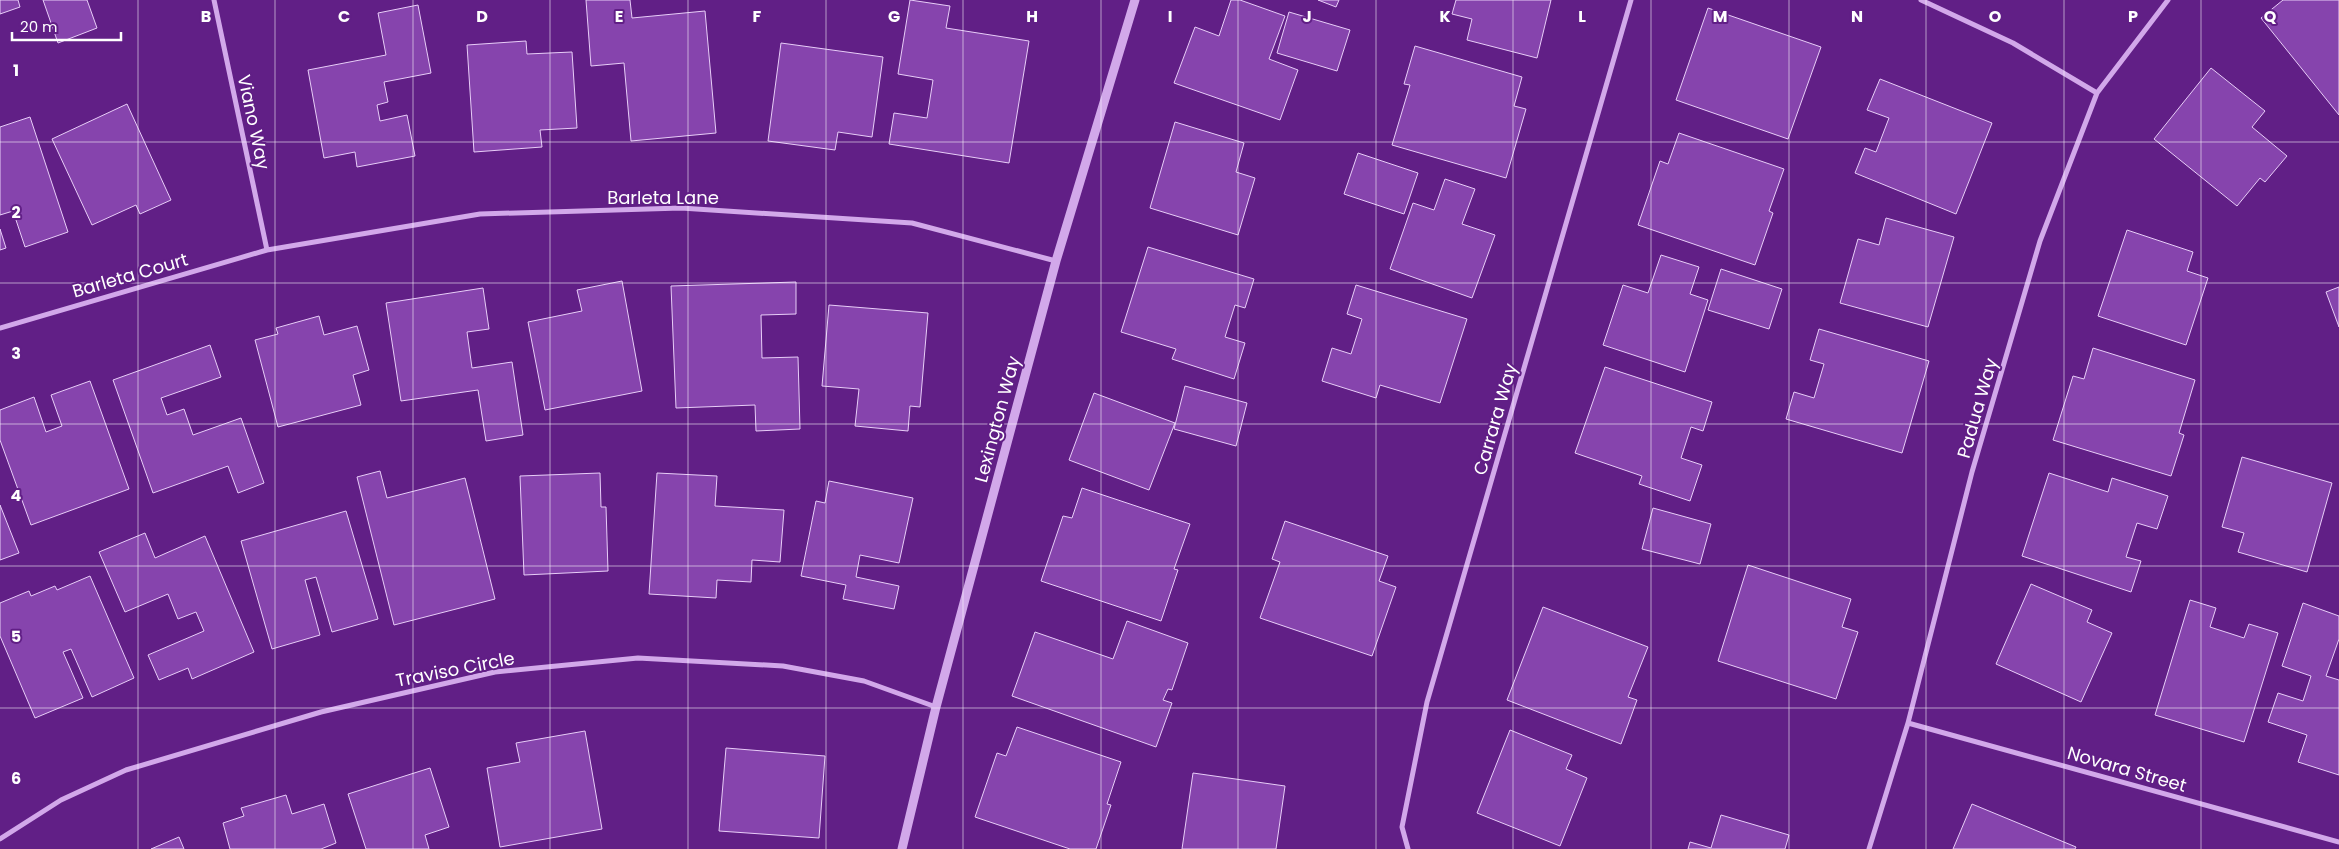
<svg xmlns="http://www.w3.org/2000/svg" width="2339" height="849" font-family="Poppins,sans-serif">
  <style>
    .building { fill: #8644ad; stroke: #e8cdf8 }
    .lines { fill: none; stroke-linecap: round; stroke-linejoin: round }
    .minor { stroke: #d2a8ea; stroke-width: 5 }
    .tertiary { stroke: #d2a8ea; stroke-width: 9 }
    .grid { fill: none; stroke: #fff; stroke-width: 1; stroke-opacity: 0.55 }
    .labels { text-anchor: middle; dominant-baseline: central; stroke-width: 4; stroke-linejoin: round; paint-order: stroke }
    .street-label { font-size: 18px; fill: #fff; stroke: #611f86 }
    .grid-label { font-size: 16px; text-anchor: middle; font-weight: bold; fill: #fff; stroke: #611f86; stroke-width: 4; stroke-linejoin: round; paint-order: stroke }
  </style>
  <rect width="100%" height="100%" fill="#611f86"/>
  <path class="building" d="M0 0H18L20 7 0 14Z
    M43 0H87L97 28 58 43Z
    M586 0H630L632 18 705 11 716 133 631 141 624 63 591 66Z
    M910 0 950 6 946 28 1029 41 1009 163 889 144 894 113 927 118 933 80 898 74Z
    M1231 0H1240L1285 16 1269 59 1298 70 1280 120 1174 83 1195 27 1219 36Z
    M1318 0H1339L1336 7Z
    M1456 0H1551L1537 58 1467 40 1472 19 1452 14Z
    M2283 0H2339V115L2261 18Z
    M418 5 431 73 384 82 388 102 377 105 380 121 407 115 415 156 357 167 355 152 324 158 308 70 386 55 378 13Z
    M1708 8 1821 47 1788 139 1676 100Z
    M1289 12 1350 30 1337 71 1277 53Z
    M526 41 527 54 572 52 577 128 540 130 542 147 474 152 467 45Z
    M781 43 883 57 872 137 838 132 835 150 768 141Z
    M1415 46 1522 77 1514 106 1526 109 1506 178 1392 145 1410 85 1404 84Z
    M2211 68 2265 111 2252 127 2287 156 2265 182 2260 178 2237 206 2154 139Z
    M1880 79 1992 123 1956 214 1855 173 1865 148 1876 152 1889 118 1867 110Z
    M127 104 171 200 140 214 136 205 92 225 52 139Z
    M30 117 68 232 25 247 13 211 0 215V127Z
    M1175 122 1244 143 1236 172 1255 178 1238 235 1150 208Z
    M1679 133 1784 169 1769 211 1773 213 1755 265 1638 225 1660 161 1668 164Z
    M1358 153 1418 173 1404 214 1344 194Z
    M1445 179 1475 189 1462 224 1495 235 1472 298 1390 269 1413 203 1434 210Z
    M1886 218 1954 237 1928 327 1840 303 1858 239 1879 245Z
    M0 229 6 248 0 250Z
    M2127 230 2193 252 2187 271 2208 278 2186 345 2098 316Z
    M1148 247 1254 279 1245 308 1235 305 1225 337 1245 343 1234 379 1172 359 1176 349 1121 332Z
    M1661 255 1699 267 1690 294 1708 300 1685 372 1603 345 1623 285 1648 293Z
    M1721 269 1782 289 1769 329 1708 310Z
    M622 281 642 391 545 410 528 322 582 311 577 290Z
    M796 282V314L761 315 762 358 798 357 800 429 756 431 755 405 676 408 671 286Z
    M1356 285 1467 319 1440 403 1380 385 1376 398 1322 381 1332 348 1351 354 1362 319 1347 314Z
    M2339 287V327L2326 292Z
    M483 288 489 329 467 332 472 368 512 362 523 435 486 441 478 390 401 401 386 303Z
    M829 305 928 313 920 407 910 406 908 431 855 426 859 389 822 386Z
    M319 316 324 335 357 326 369 370 353 375 361 405 278 427 255 340 278 334 276 328Z
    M1819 329 1929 361 1902 453 1786 419 1794 392 1814 398 1824 364 1810 360Z
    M210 345 221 377 161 398 167 415 184 409 193 435 241 418 264 483 238 493 228 466 153 493 113 380Z
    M2093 348 2195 380 2179 433 2184 435 2171 476 2053 440 2073 376 2084 379Z
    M1605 367 1712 402 1703 431 1691 427 1681 458 1702 465 1690 501 1639 484 1642 476 1575 453Z
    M90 381 129 489 31 525 0 440V410L34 397 46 432 62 426 51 395Z
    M1185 386 1247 403 1236 446 1174 429Z
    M1094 393 1175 423 1149 490 1069 460Z
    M2242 457 2332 483 2307 572 2238 552 2244 533 2222 527Z
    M380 471 387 498 465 478 495 599 394 625 357 477Z
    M600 473 601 507H606L608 571 524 575 520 476Z
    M657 473 717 476 715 506 784 510 780 562 752 560 751 582 717 580 716 598 649 594Z
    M2049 473 2108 492 2112 478 2168 496 2157 529 2137 523 2126 557 2141 561 2131 592 2022 556Z
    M829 481 913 498 899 563 860 555 856 577 899 586 894 609 843 599 846 585 801 576 816 501 825 503Z
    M1082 488 1190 524 1174 569 1178 570 1161 621 1041 581 1063 516 1072 518Z
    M0 505 19 553 0 560Z
    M1653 508 1711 524 1700 564 1642 549Z
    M346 511 378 619 332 632 316 577 305 580 320 635 272 649 241 541Z
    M1285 521 1388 556 1379 581 1396 587 1372 656 1260 618 1280 562 1272 559Z
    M145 533 155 558 205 536 254 652 192 679 188 668 159 680 148 655 204 631 196 612 178 619 168 594 125 612 99 552Z
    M1748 565 1851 599 1842 627 1858 632 1836 699 1718 661Z
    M90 576 134 678 92 697 71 649 63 652 83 698 35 718 0 636V603L29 591 31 596 55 586 57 590Z
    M2031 584 2092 610 2087 622 2112 633 2081 702 1996 664Z
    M2190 600 2216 608 2210 627 2244 638 2249 624 2278 633 2244 742 2155 715Z
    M2303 603 2339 616V639L2326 676 2339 680V775L2298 762 2307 735 2268 722 2278 693 2303 701 2311 676 2282 666Z
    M1543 607 1648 647 1628 697 1637 700 1621 744 1507 700Z
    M1127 621 1188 643 1172 690 1168 689 1163 700 1172 703 1156 747 1012 696 1035 632 1113 659Z
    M1017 727 1121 762 1107 804 1111 805 1096 849H1070L975 817 997 753 1006 756Z
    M1510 730 1572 755 1566 769 1587 778 1560 846 1477 813Z
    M585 731 602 829 500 847 487 768 520 762 516 743Z
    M726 748 825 756 819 838 719 831Z
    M430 768 449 827 425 835 429 849H366L348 794Z
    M1193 773 1285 786 1276 849H1182Z
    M286 795 292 814 324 804 336 843 321 849H230L223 823 244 816 241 808Z
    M1972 804 2076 847 2075 849H1953Z
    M1721 815 1789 835 1785 849H1688L1690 842 1711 848Z
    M179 837 184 849H151Z"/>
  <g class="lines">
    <path class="minor" d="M214 0 267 250
      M1921 0 2013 43 2097 93
      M0 328 267 250 480 214 681 208 912 223 1056 261
      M1908 723 2339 842
      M0 839 61 800 126 770 321 712 495 672 638 658 783 666 864 681 936 707
      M1408 849 1402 827 1427 702 1631 0
      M1869 849 1908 723 1972 472 2040 241 2097 93 2168 0"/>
    <path class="tertiary" d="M902 849 936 707 1056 261 1135 0"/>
  </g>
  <path class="grid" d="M138 0V849M275 0V849M413 0V849M550 0V849M688 0V849M826 0V849M963 0V849M1101 0V849M1238 0V849M1376 0V849M1513 0V849M1651 0V849M1789 0V849M1926 0V849M2064 0V849M2201 0V849M0 142H2339M0 283H2339M0 424H2339M0 566H2339M0 708H2339"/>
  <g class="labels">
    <g class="street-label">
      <text transform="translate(254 122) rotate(78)">Viano Way</text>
      <text x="663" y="197">Barleta Lane</text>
      <text transform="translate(130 275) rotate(-16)">Barleta Court</text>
      <text transform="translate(1977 408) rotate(-74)">Padua Way</text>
      <text transform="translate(997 419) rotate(-75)">Lexington Way</text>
      <text transform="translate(1495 419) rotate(-74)">Carrara Way</text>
      <text transform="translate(455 669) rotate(-11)">Traviso Circle</text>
      <text transform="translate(2127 769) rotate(16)">Novara Street</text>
    </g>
  </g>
  <g class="grid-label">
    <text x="206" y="22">B</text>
    <text x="344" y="22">C</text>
    <text x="482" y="22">D</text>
    <text x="619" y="22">E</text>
    <text x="757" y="22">F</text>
    <text x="894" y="22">G</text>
    <text x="1032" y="22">H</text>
    <text x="1170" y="22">I</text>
    <text x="1307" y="22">J</text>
    <text x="1445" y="22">K</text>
    <text x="1582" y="22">L</text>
    <text x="1720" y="22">M</text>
    <text x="1857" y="22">N</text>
    <text x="1995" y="22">O</text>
    <text x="2133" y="22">P</text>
    <text x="2270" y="22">Q</text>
    <text x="16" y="76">1</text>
    <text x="16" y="218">2</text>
    <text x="16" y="359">3</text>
    <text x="16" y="501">4</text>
    <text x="16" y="642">5</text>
    <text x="16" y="784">6</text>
  </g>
  <path d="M12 32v8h109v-8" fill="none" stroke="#ffffff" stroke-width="2.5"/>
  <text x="20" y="32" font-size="15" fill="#ffffff" stroke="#611f86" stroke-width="4" paint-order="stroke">20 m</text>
</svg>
